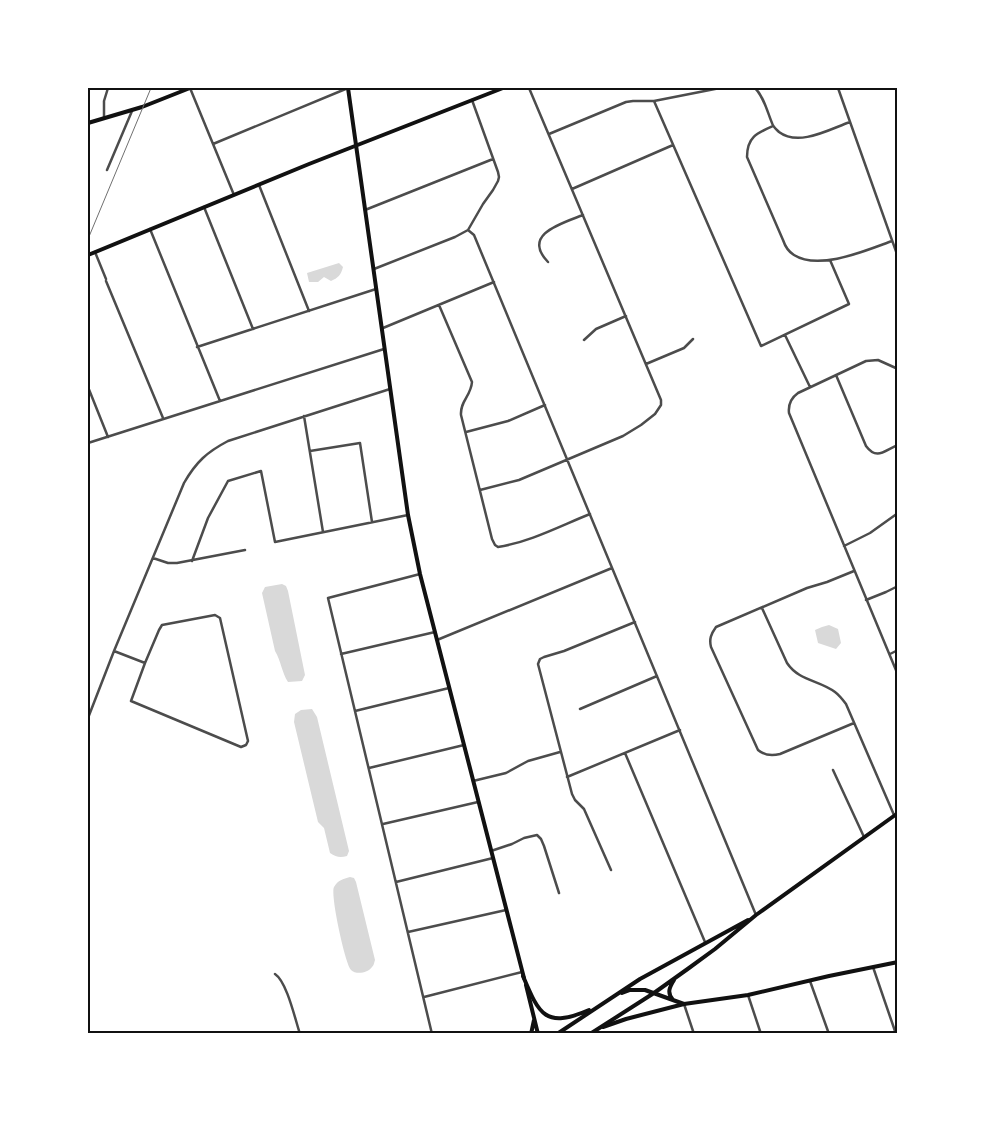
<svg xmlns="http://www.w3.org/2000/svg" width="985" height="1121" font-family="'Public Sans',sans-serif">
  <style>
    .water { fill: #d9d9d9 }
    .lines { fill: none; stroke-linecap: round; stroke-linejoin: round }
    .minor { stroke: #4c4c4c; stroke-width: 2.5 }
    .secondary { stroke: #111; stroke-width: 4 }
    .primary { stroke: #111; stroke-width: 4 }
    .rail { stroke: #707070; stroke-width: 1 }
    .neatline { fill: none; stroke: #111; stroke-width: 2 }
  </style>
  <rect width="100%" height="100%" fill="#fff"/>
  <path class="water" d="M339 263 343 267C341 275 338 278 331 281L324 277 318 282H309L307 273Z
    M282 584 286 586 288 591 305 675 302 681 288 682C282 673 281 661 275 651L262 593 265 587Z
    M829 625 838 629 841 643 836 649 818 643 815 630 822 627Z
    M312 709 317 717 349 851 347 856C340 858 336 857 330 853L324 828 318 822 294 722 295 714 301 710Z
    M350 877 354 878 356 882 375 960C374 963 374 965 372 967 368 973 356 975 351 970 345 963 330 894 334 887 338 880 343 879 350 877Z"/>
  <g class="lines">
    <path class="minor" d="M190 88 234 195
      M755 88C764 97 767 111 772 123 773 127 776 129 779 132 799 147 830 129 850 122
      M838 88 898 257
      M654 101 761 346 849 304 830 260
      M104 118V101L108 88
      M773 126C757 133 747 137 747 157L783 240C785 246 789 252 794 255 819 271 867 250 892 241
      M549 134 626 102 633 101H654L720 88
      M213 144 348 88
      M107 170 132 111
      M259 185 309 311
      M572 189 673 145
      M204 207 253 329
      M365 210 493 159
      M150 229 220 401
      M468 230 474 235 756 915
      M95 252 106 279
      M548 262C521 234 563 223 583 215
      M374 269 455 237 468 230 483 204 493 190 498 181 499 177 498 172 472 100
      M106 281 163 418
      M439 305 472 382C471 396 460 401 461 415L492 539 495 545 498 547C530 542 560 526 590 514
      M383 328 494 282
      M785 335 810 387
      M584 340 596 329 626 316
      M197 347 376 289
      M646 364 684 348 693 339
      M898 369 878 360 866 361 798 393C791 398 788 404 789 413L898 675
      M836 375 866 446C877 461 885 450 898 445
      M88 387 108 437
      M304 416 323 532
      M466 432 508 421 545 405
      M88 443 384 349
      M310 451 360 443 372 522
      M480 490 519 480 623 436 641 425 655 414 661 405V400L529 88
      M844 546 870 533 898 513
      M153 558 168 563H177L245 550
      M192 561 208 518 228 481 261 471 275 542 408 515
      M420 574 328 598 432 1034
      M866 600 886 592 898 586
      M762 608 787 663C799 681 819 680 835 692 839 695 843 700 846 704L894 815
      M437 640 612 568
      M114 651 145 663 131 701 241 747 246 745 248 741 220 618 215 615 162 625 159 630 145 663
      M341 654 435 632
      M890 654 898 650
      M580 709 657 676
      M355 711 449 688
      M88 718 114 651 184 483C196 462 207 452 228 441L390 389
      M854 723 780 754C772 756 765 756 758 750L711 647C709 639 711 634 716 627L807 588 827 582 854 571
      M625 753 705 942
      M369 768 464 745
      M833 770 864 837
      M567 777 680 730
      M473 781 506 773 528 761 560 752
      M383 824 478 802
      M491 851 512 844 524 838 537 835 541 839 544 846 559 893
      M611 870 584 809 575 800 572 794 538 664 540 659 544 657 564 651 635 622
      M396 882 493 858
      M408 932 506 910
      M873 967 896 1034
      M275 974C287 982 295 1019 300 1034
      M810 981 829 1034
      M748 995 761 1034
      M424 997 522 972
      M684 1004 694 1034"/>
    <path class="secondary" d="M348 88 408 515 420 574 524 978
      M88 123 142 107 190 88
      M88 255 309 164 503 88
      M526 985 538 1034
      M603 1027 626 1019 684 1004 748 995 829 976 898 962
      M531 1034 534 1020"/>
    <path class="primary" d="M523 976C539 1014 545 1029 589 1010
      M622 993 630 990H645L684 1004
      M673 1000C667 993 669 988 674 980
      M557 1034 640 979 748 920
      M590 1034 654 993 689 968 715 949 756 915 898 813"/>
    <path class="rail" d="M88 239 151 88"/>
  </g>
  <rect width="985" height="1121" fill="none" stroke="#ffffff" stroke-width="178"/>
  <rect x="89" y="89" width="807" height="943" class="neatline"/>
</svg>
